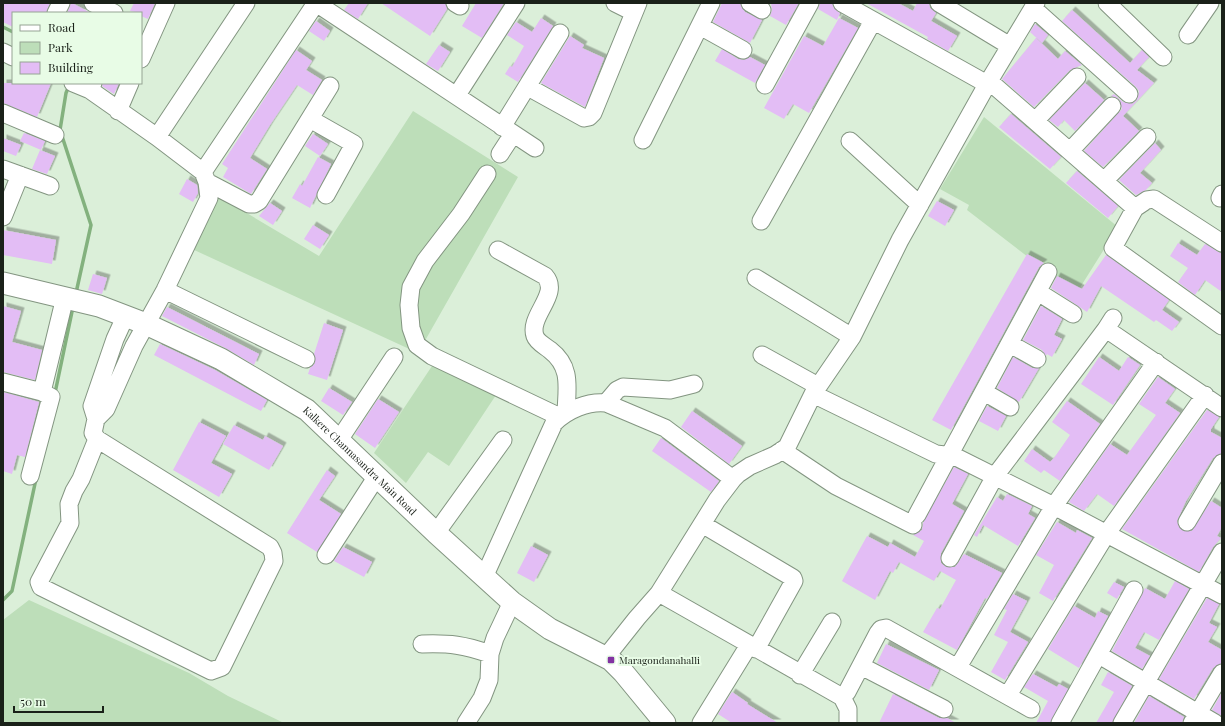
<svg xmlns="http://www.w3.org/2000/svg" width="1225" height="726" font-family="'Playfair Display',serif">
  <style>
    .green { fill: #bddeb9 }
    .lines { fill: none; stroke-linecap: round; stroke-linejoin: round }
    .stream { stroke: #83b17e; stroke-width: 3.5 }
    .building { fill: #e3bdf5; filter: url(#shadow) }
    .minor-casing { stroke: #839581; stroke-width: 19 }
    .major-casing { stroke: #839581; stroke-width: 23 }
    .minor { stroke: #fff; stroke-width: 17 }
    .major { stroke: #fff; stroke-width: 21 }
    .poi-dot { fill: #8232a2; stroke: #e8fce6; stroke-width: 1.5 }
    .labels { text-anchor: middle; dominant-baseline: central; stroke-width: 4; stroke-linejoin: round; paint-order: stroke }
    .street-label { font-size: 10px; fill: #1a2119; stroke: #e8fce6 }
    .poi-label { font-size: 10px; fill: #1a2119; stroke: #e8fce6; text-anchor: start }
  </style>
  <defs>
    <filter id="shadow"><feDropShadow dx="3.5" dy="-3.5" stdDeviation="0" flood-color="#0004"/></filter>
  </defs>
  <rect width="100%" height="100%" fill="#dbefd9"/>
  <path class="green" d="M413 111 518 177 418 353 192 249 218 196 319 256Z
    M984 117 1118 227 1076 294 967 210 969 205 940 189Z
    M436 360 498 392 449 466 428 452 406 483 374 453Z
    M29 600 189 673 228 696 284 723H3V620Z"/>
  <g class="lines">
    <path class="stream" d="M3 27 13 32
      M69 86 66 93 60 130 91 225 76 293
      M55 393 73 307
      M3 600 12 591 36 479"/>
  </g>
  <path class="building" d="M5 3H50L46 13H13V27L3 22V7Z
    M71 3H72L91 13H67Z
    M134 3H155L148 19 141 16V13L130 11Z
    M349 3H368L358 19 344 10Z
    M381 3H445L447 9 430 36Z
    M476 3H504L482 38 462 26Z
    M722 3H740L745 12 762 20 750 43 713 22Z
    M771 3H799L786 25 770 16 772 10Z
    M820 3H832L834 8 840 13 837 20 818 9Z
    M866 3H898L913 11 917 3H929L930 8 936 13 931 21 957 36 948 51 927 39 928 37Z
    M1072 10 1130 63 1142 50 1149 57 1137 70 1154 83 1123 116 1139 131 1103 167 1084 151 1122 109 1119 99 1111 96 1114 94 1123 102 1132 104 1137 100 1139 91 1136 87 1062 21Z
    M541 18 553 26 518 82 505 74 510 66 512 67 524 46 507 35 516 22 532 32Z
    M839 18 858 28 809 113 793 104 784 119 764 108 804 36 823 46Z
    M316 21 330 31 324 41 309 31Z
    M1035 24 1048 35 1042 43 1030 32Z
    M570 36 584 45 582 48 604 58 585 107 541 83Z
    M1036 38 1058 59 1065 51 1082 65 1070 70 1034 107 1002 79Z
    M439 45 450 52 438 71 426 64Z
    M722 49 738 59 744 60 750 57 765 65 755 83 715 61Z
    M296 50 312 61 306 70 322 80 313 95 297 85 270 125 250 158 267 169 251 194 223 177 228 168 222 164Z
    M3 83H51L37 117 3 103Z
    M103 83H119L114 94 102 86Z
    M1085 83 1104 100 1075 131 1064 120 1058 127 1049 120Z
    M1011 114 1061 157 1050 169 999 127Z
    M24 133 45 141 41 150 20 141Z
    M313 134 328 144 320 156 305 146Z
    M3 138 21 145 16 156 3 151Z
    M1155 143 1161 150 1140 173 1152 183 1146 190 1136 195 1119 180Z
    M40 150 55 156 47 174 32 169Z
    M318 157 331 164 310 208 292 198 300 184 302 186Z
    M1077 171 1118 206 1108 218 1066 183Z
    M187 179 197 185 198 193 193 202 179 194Z
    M937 201 954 210 945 226 928 216Z
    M270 203 282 211 273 225 259 216Z
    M313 225 329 235 320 249 304 239Z
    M3 230 56 240 52 264 3 255Z
    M1178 243 1197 255 1205 244 1222 254V292L1205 280 1195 295 1178 282 1188 268 1170 256Z
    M1027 254 1044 263 1039 267 951 430 932 420Z
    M1106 255 1169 300 1162 310 1179 322 1172 331 1156 320 1154 322 1101 286 1087 312 1051 288 1057 276 1082 289Z
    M93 274 107 278 102 294 88 290Z
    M3 306 21 311 12 342 42 350 35 380 3 372Z
    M1041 306 1062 319 1054 335 1062 339 1052 357 1047 354 1046 356 1042 350 1023 340Z
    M167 307 259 354 254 365 227 349 162 316Z
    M324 323 343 330 327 380 308 374 310 368 315 363 314 354Z
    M160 344 215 370 267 400 261 411 154 355Z
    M1013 357 1032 368H1039L1019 402 997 388Z
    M1099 357 1119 371 1128 357 1140 365 1113 405 1081 384Z
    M1158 377 1175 389 1165 403 1180 413 1114 506 1097 494 1084 511 1069 502 1110 444 1127 455 1156 415 1139 404Z
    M329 388 352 402 343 415 321 401Z
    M3 392 39 402 25 457 17 455 12 474 3 471Z
    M378 399 399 412 375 448 355 434Z
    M1067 401 1100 424 1060 481 1044 470 1041 473 1024 461 1032 449 1050 462 1054 458 1070 435 1052 422Z
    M987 406 1006 416 998 431 979 421Z
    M1207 410 1219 417 1211 429V432L1222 438V453L1213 458 1186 501 1177 521 1182 530 1192 531 1211 501 1222 508V527L1217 536 1221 538 1213 547 1199 572 1122 529Z
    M692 411 742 446 729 464 681 427Z
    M199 422 226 436 211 463 232 474 219 497 173 470Z
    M234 425 263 440 265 436 283 446 269 470 223 444Z
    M661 438 719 481 711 492 652 451Z
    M954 467 968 474 952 504 964 511 941 553V563L946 567H955L964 554 1002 573 987 599 985 598 957 650 923 632 937 608 940 609 956 580 940 571 934 581 899 562 893 573 890 571 875 600 842 581 867 536 888 547 890 543 915 557 924 541 913 535 922 530 923 523Z
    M327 470 335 476 319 500 341 514 317 552 287 533Z
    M1007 494 1032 506 1028 514 1035 518 1018 546 983 525 977 537 974 535 997 497 1003 501Z
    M1057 522 1076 533 1077 530 1092 538 1053 601 1039 593 1054 565 1036 555Z
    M531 546 548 555 534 582 517 573Z
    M343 547 372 562 364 577 334 561Z
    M1175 581 1189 589 1159 640 1144 632 1135 648 1150 656 1142 669 1112 651 1145 588 1165 599Z
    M1114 582 1124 587 1117 599 1107 593Z
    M1013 594 1027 601 1010 632 1028 642 1005 680 991 672 1008 642 994 635 1007 610 1004 609Z
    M1207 598 1219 604 1209 623 1217 627 1208 642 1222 650V663L1213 668 1194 699 1159 679Z
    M1074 606 1095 618 1098 611 1108 616 1079 668 1048 649Z
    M886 644 939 670 929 690 877 663Z
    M1108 672 1132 686 1112 723H1096L1114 692 1101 685Z
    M1033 674 1057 687 1059 684 1068 689 1050 723H1036L1048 701 1024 687Z
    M732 692 748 703 747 704 778 723H732L718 714Z
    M1222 692V716L1212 710Z
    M893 694 939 718H947L956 723H879Z
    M1149 696 1184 717 1182 723H1134Z"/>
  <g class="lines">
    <g class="minor-casing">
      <path id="minor" d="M93 3 114 13
        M316 3 535 148
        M455 3 460 6
        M615 3 633 12
        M750 3 762 10
        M842 3 987 84
        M939 3 1010 46
        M1107 3 1163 57
        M1033 8 1129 94
        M56 13 61 3
        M700 26 743 50
        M1188 35 1210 3
        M3 52 13 57
        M141 59 166 3
        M989 81 1036 3
        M73 83 90 90
        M93 83 90 90 157 137 203 172 207 182 209 198 165 290 134 346 106 409 96 419
        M765 85 810 3
        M528 87 584 118 589 117 593 113 638 3
        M457 95 516 3
        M118 111 130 83
        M3 113 55 135
        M310 119 354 144 326 195
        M1035 121 1077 77
        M502 127 560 33
        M157 137 246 3
        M643 140 711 3
        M850 141 920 205
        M1070 151 1112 106
        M500 154 513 134
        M3 169 50 186
        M203 172 316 3
        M487 174 461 214 425 261 411 287 409 305 411 328 417 345 432 356 560 417
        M1104 181 1147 137
        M207 182 249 204H254L259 201 330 86
        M1220 198 1222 194
        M1135 208 1147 200 1154 199 1222 243
        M3 217 20 175
        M761 221 873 21
        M498 250 545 276C561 294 528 316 535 336 537 342 545 346 550 350 572 367 567 387 566 412
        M756 278 852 337
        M165 290 306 359
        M1038 292 1073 314
        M1113 318 1106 329 1222 408
        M1010 344 1037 359
        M762 355 818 386
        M3 382 42 392
        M984 392 1010 407
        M813 394 936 454 954 456 1054 506 1222 595
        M606 403 617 390 623 387 670 390 694 384
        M97 439 81 479 74 491 69 504 70 523 39 582 41 587 211 671 222 667 274 561 273 553 270 547 97 439 93 433 96 419 92 406 115 339 126 315
        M339 440 394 357
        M782 450 836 486 913 525
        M30 476 51 397 42 392 65 297
        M917 515 1048 272
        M1187 522 1222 463
        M702 524 793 578 794 581 756 649
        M436 533 503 440
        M326 555 377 476
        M950 558 995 476 1106 329
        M485 575 554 423C567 410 588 401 606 403L665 428 733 479
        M659 593 842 697 847 692 878 633 881 629 886 628 1031 709
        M422 644C450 643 464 645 490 654
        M1099 655 1215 723
        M606 657 637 618 659 593 717 500 733 479 738 474 750 466 775 455 787 447 813 394 852 337 900 240 989 81 1135 208 1113 248 1222 326
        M861 666 944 709
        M958 667 1054 506 1156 362
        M800 675 832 622
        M1008 695 1107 533 1205 395
        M842 697 848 709V723
        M466 723 482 698 489 680 490 654 495 638 512 602
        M701 723 749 645
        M1060 723 1134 590
        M1122 723 1222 552
        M1192 723 1222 673"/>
    </g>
    <g class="major-casing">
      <g id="major">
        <path id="s1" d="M3 283 99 306 146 324 221 359 307 410 436 533 512 602 550 629 611 660 623 672 665 723"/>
      </g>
    </g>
    <use href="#minor" class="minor"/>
    <use href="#major" class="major"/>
  </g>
  <rect class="poi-dot" x="607" y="656" width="8" height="8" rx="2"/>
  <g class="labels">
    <g class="street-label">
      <text stroke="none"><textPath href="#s1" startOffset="405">Kalkere Channasandra Main Road</textPath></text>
    </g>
    <g class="poi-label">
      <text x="619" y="660">Maragondanahalli</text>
    </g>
  </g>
  <rect width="1225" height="726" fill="none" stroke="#1a2119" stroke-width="8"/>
  <rect x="12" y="12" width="130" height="72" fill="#e8fce6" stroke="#96a494"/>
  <rect x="20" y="25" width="20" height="6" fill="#ffffff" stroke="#96a494"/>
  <text x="48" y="32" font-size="12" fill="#1a2119">Road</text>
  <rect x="20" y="42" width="20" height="12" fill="#bddeb9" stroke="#96a494"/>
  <text x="48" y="52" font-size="12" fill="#1a2119">Park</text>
  <rect x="20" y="62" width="20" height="12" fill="#e3bdf5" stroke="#96a494"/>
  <text x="48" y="72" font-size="12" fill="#1a2119">Building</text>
  <path d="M14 706v6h89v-6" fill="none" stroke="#1a2119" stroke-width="2"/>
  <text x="20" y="706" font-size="12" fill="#1a2119" stroke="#e8fce6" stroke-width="3" paint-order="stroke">50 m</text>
</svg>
